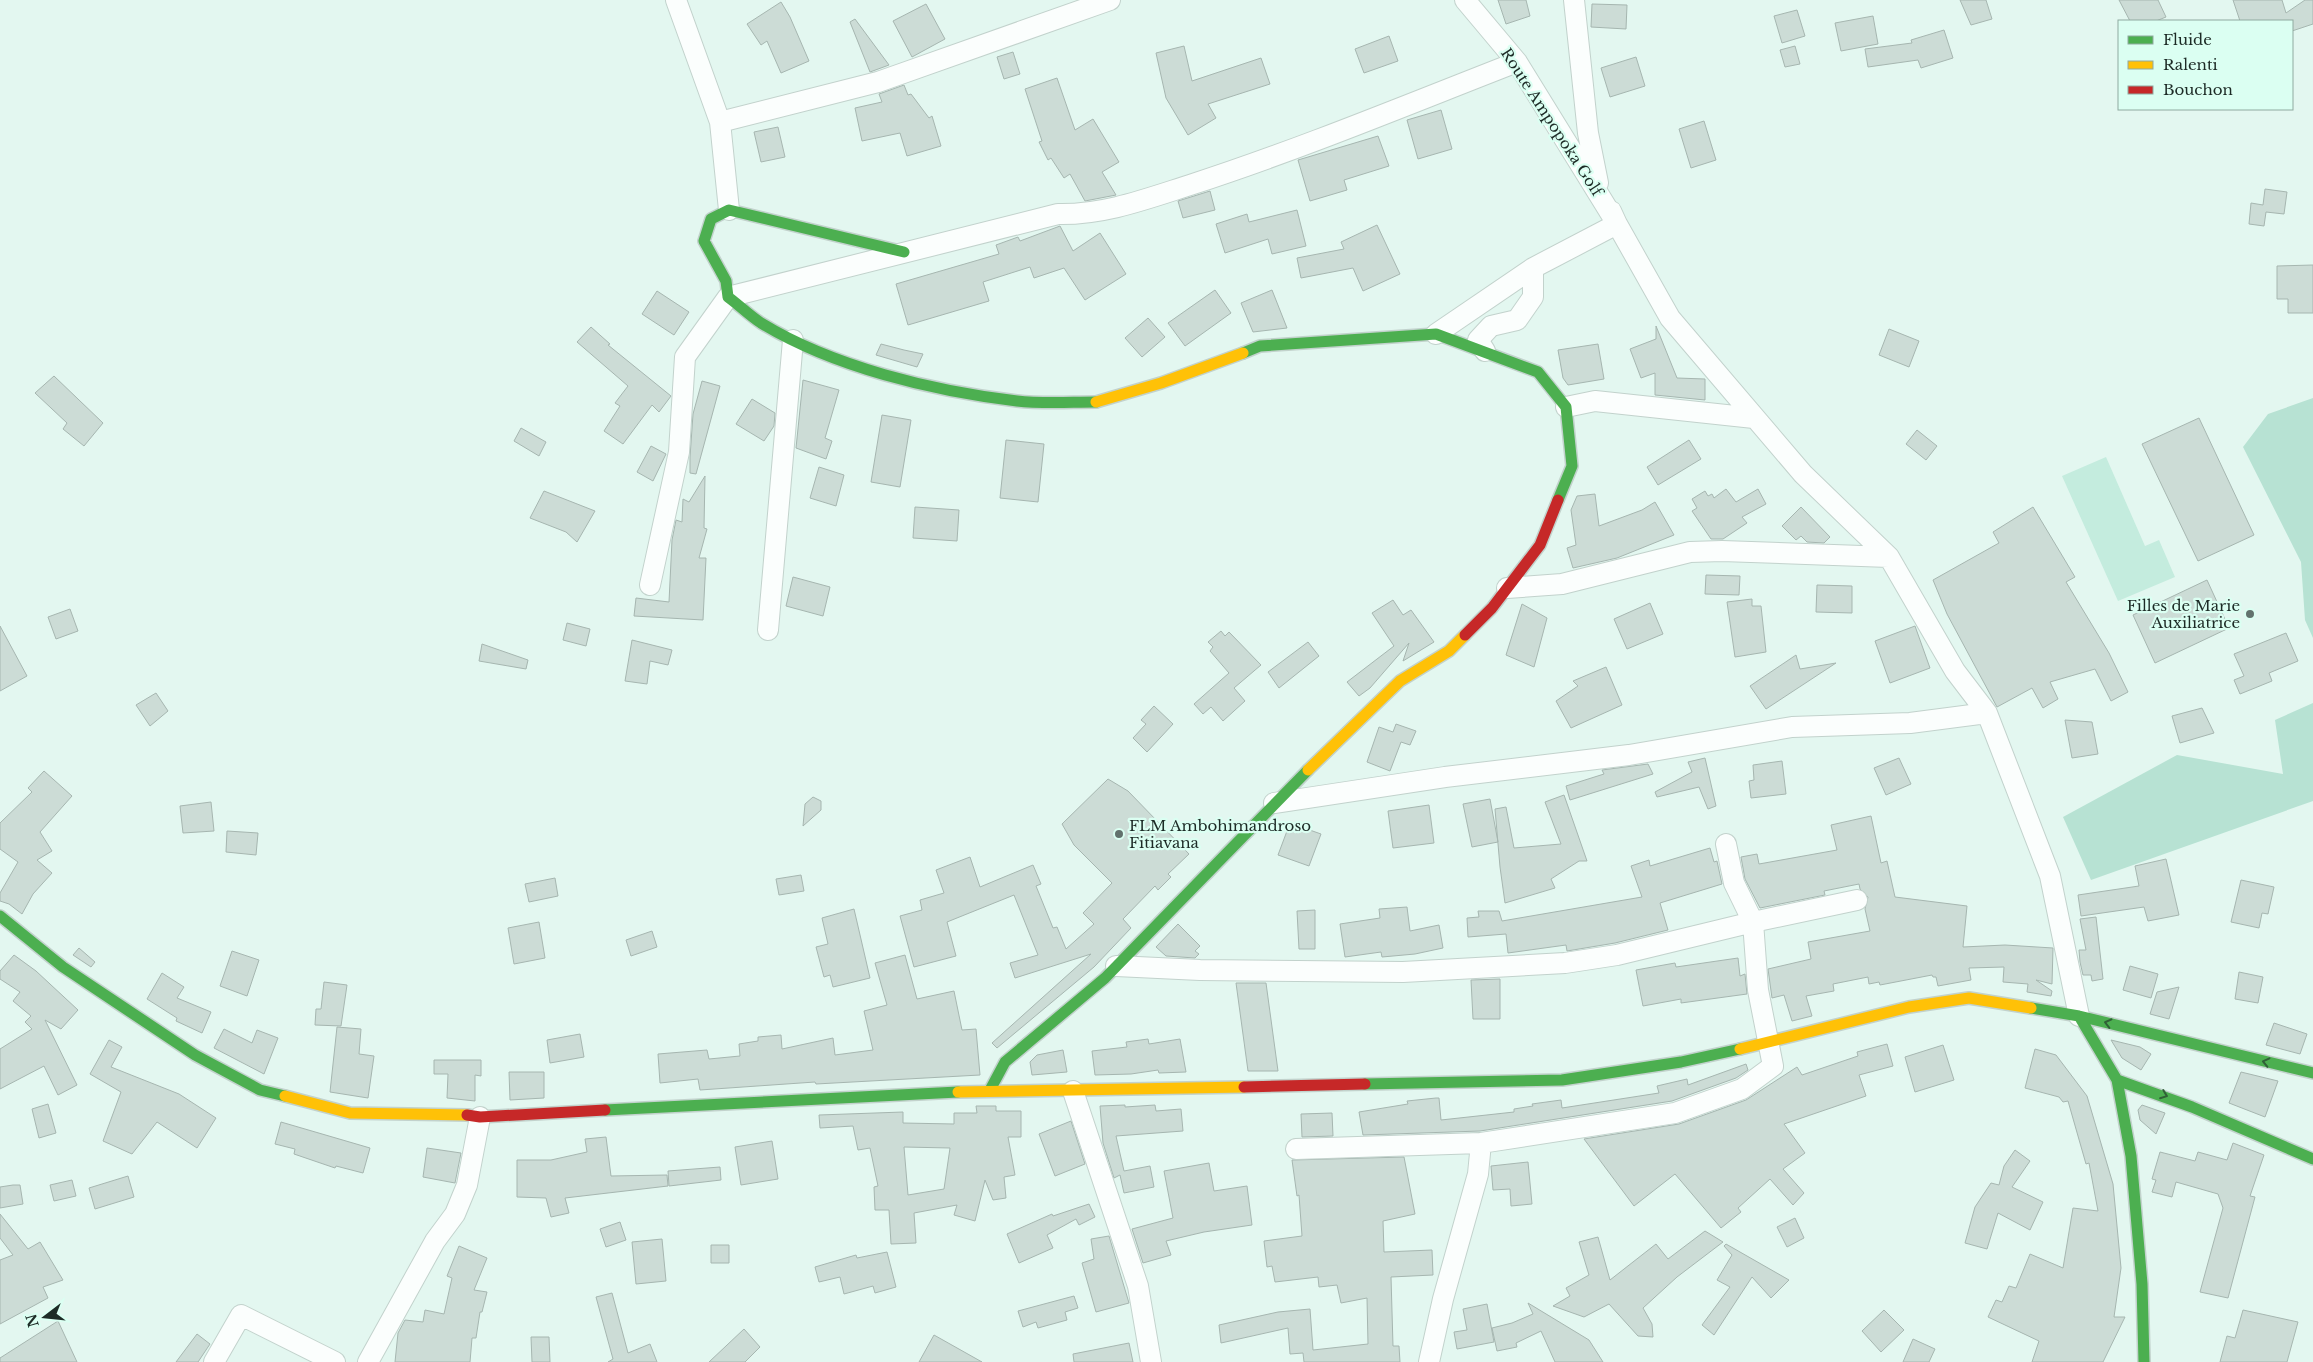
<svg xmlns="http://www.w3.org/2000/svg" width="2313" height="1362" font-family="'Libre Baskerville',serif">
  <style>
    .green { fill: #c4ecde }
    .forest { fill: #b7e2d3 }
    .building { fill: #ccdcd6; stroke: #a6b6b0; fill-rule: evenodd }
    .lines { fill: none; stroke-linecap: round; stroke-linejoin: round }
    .street-casing { stroke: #c2d2cc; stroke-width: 22 }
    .fast-casing { stroke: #c2d2cc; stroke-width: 14 }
    .slow-casing { stroke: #c2d2cc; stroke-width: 14 }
    .jam-casing { stroke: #c2d2cc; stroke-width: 14 }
    .street { stroke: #fbfefd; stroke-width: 20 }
    .fast { stroke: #4caf50; stroke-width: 11 }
    .slow { stroke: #ffc107; stroke-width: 11 }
    .jam { stroke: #c62828; stroke-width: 11 }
    .oneway { stroke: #306037 }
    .poi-dot { fill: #62726d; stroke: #dbfff2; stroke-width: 2 }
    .labels { text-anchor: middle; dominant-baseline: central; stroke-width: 4.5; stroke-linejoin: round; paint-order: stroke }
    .street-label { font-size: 15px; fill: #1d2b26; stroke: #dbfff2 }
    .poi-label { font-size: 15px; fill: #1d2b26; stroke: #dbfff2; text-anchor: end }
  </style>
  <rect width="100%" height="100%" fill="#e3f7f0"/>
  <path class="green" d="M2106 457 2145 546 2159 540 2175 577 2118 601 2062 476Z"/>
  <path class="forest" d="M2313 398V638L2305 620 2301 562 2243 447 2268 414Z
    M2313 703V801L2091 880 2063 817 2177 755 2283 774 2275 720Z"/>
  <path class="building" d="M1498 0H1526L1530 16 1506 24Z
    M1960 0H1986L1992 19 1971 25Z
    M2119 0H2158L2166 17 2156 21H2130Z
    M2233 0H2282L2286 13 2305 0H2313V24L2292 31V21H2240Z
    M781 2 790 17 809 61 781 73 767 41 761 45 747 24Z
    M926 4 945 39 912 57 893 21Z
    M1592 4 1627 5 1626 29 1591 27Z
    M1797 10 1805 36 1782 43 1774 16Z
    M1873 16 1878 44 1841 51 1835 23Z
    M855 19 889 65 870 72 850 22Z
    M1944 30 1953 58 1921 68 1918 60 1868 67 1865 49 1912 43 1911 40Z
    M1389 36 1398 61 1364 73 1355 49Z
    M1184 46 1192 81 1261 58 1270 84 1208 104 1216 118 1188 135 1166 98 1156 53Z
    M1795 46 1800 64 1785 67 1780 50Z
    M1013 52 1020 74 1004 79 997 57Z
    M1636 57 1645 86 1610 97 1601 68Z
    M1057 78 1075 130 1093 119 1119 162 1102 172 1116 195 1085 201 1070 174 1064 178 1051 158 1048 160 1039 142 1042 141 1025 89Z
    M904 85 908 95 911 94 929 118 932 116 941 146 907 156 900 133 862 141 855 108 882 102 879 94Z
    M1441 110 1452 149 1418 159 1407 120Z
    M1704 121 1716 160 1691 168 1679 129Z
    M778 127 785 157 761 162 754 132Z
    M1378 136 1389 166 1344 180 1347 190 1310 201 1298 160Z
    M2265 189 2287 192 2284 214 2266 212 2264 226 2249 224 2251 203 2263 205Z
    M1210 191 1215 210 1183 218 1178 201Z
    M1297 210 1306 246 1272 254 1268 239 1225 253 1216 224 1247 214 1249 222Z
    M1377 225 1400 274 1363 291 1353 268 1301 278 1297 258 1344 249 1341 242Z
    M1060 226 1073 251 1100 233 1126 274 1085 300 1064 268 1034 278 1030 267 983 282 989 301 908 325 896 284 999 254 996 245 1018 237 1020 241Z
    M2313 265V313H2288V299H2277V266Z
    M1215 290 1231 313 1185 346 1168 323Z
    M1272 290 1287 328 1253 332 1241 303Z
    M657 291 689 312 674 335 642 314Z
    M1148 318 1165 337 1142 357 1125 338Z
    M1656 326 1677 378 1705 379V400L1655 395V373L1641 378 1630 349 1656 339Z
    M591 327 610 344 608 345 671 396 659 412 652 405 623 444 604 431 620 406 615 403 628 386 577 342Z
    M1889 329 1919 341 1909 367 1879 355Z
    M881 344 904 350 923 354 917 367 876 355Z
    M1598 344 1604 379 1568 385 1563 378 1558 350Z
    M54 376 103 423 84 446 63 429 67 423 35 393Z
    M803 380 839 390 825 438 832 441 826 459 796 448Z
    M702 381 720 386 696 474 690 473V457L693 414Z
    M752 399 775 413 774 426 764 441 736 424Z
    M882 415 911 420 900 487 871 482Z
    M2199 418 2254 535 2198 561 2142 444Z
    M521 428 546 442 539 456 514 441Z
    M1917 430 1937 446 1926 460 1906 444Z
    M1006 440 1044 444 1038 502 1000 498Z
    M1689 440 1701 459 1658 485 1647 467Z
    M651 446 666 454 653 481 637 472Z
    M819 467 844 475 836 506 810 498Z
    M705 476 704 528 707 529 699 558H706L703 620 634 616 636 598 669 602 672 540 676 520 682 522 683 499 689 502Z
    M1726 489 1736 502 1758 489 1766 504 1742 517 1747 523 1723 539H1711L1692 511 1697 508 1692 499 1705 491 1708 496 1712 494 1714 498Z
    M544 491 595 511 577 542 566 532 530 518Z
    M1595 494 1599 526 1642 510 1655 502 1674 535 1617 558 1573 568 1567 548 1576 545 1571 510 1577 496Z
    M915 507 959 510 957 541 913 538Z
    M1801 507 1830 537 1824 543 1807 542 1801 536 1796 540 1782 526Z
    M2033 507 2075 577 2066 582 2109 653 2128 692 2111 701 2095 669 2050 682 2058 699 2043 708 2032 688 1997 707 1947 614 1933 580 1999 543 1993 532Z
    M1706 575 1740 576 1739 595 1705 594Z
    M793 577 830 587 823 616 786 606Z
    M2207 580 2229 628 2155 663 2133 615Z
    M1817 585 1852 586V613L1816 612Z
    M1752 599V606H1761L1766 652 1735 657 1727 602Z
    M1393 600 1403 615 1411 610 1434 642 1403 661 1409 643 1370 688 1359 696 1347 682 1394 646 1372 613Z
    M1650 603 1663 634 1627 649 1614 619Z
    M1522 604 1547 618 1534 667 1506 655Z
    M70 609 78 631 56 639 48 617Z
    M567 623 590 629 586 646 563 640Z
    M0 626 27 676 0 691Z
    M1915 626 1930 668 1890 683 1875 641Z
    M1221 631 1225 636 1229 632 1261 665 1234 688 1245 701 1223 721 1211 707 1203 714 1194 704 1229 673 1210 651 1213 647 1208 642Z
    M2286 633 2298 661 2269 673 2272 681 2240 694 2234 680 2244 676 2234 654Z
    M632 640 672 650 668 665 650 661 647 684 625 681Z
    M1308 642 1319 656 1279 688 1268 672Z
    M482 644 528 660 526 669 479 661Z
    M1796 655 1800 669 1836 663 1766 709 1750 686Z
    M1606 667 1622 705 1571 728 1556 701 1578 686 1573 681Z
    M156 693 168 711 150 726 136 705Z
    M1154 706 1173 724 1147 752 1133 738 1146 724 1141 720Z
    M2202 708 2214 733 2180 743 2172 716Z
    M2065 720 2092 722 2098 754 2072 758Z
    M1396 724 1416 731 1410 745 1401 742 1390 771 1367 762 1379 727 1393 732Z
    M1705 758 1716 806 1708 809 1699 787 1657 797 1655 792 1692 772 1688 762Z
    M1899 758 1911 784 1886 795 1874 768Z
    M1782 761 1786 794 1751 798 1749 781 1754 780 1753 765Z
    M1648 764 1653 774 1570 800 1566 786 1604 774 1602 770Z
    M44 771 72 796 40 832 52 851 37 860 52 873 33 894 22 914 9 904 0 901V893L18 862 0 849V823L32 792 28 788Z
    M1108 779 1128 791 1189 854 1168 874 1171 877 1158 890 1155 886 1123 919 1131 928 1094 967 997 1048 992 1043 1091 954 1015 978 1010 963 1038 955 1014 895 947 922 956 956 914 967 900 916 922 910 920 900 944 893 936 870 970 857 980 887 1033 865 1041 884 1036 886 1053 928 1057 927 1066 949 1094 924 1083 913 1112 883 1074 845 1062 824Z
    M1564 795 1587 861H1579L1551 879 1555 888 1505 903 1500 867 1495 809 1506 807 1514 848 1561 844 1545 802Z
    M813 797 821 801V810L803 826 805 804Z
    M1490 799 1498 842 1472 847 1463 804Z
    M211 802 214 831 183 833 180 806Z
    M1429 805 1434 843 1393 848 1388 811Z
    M1871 816 1881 863 1887 861 1895 897 1967 906 1963 947 2005 945 2053 948 2052 984 2036 980 2052 991 2051 996 2027 992 2028 984 2003 982 2004 967 1969 968 1971 980 1938 986 1936 977H1933L1932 975 1880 985 1879 982 1869 984 1868 977 1833 984 1834 991 1806 996 1812 1016 1792 1021 1784 995 1772 998 1768 969 1811 959 1808 942 1870 931 1865 909 1868 897 1860 889 1859 884 1824 891 1825 895 1760 908 1745 879 1741 857 1757 854 1759 864 1837 850 1831 825Z
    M1290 823 1321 834 1309 866 1278 855Z
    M227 831 258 833 256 855 226 852Z
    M1710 848 1714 862 1717 861 1722 884 1660 903 1668 930 1615 943 1567 951 1566 945 1508 953 1506 934 1468 937 1467 918 1479 917 1478 911H1499L1502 921 1642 897 1631 866 1649 860 1650 866Z
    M2166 859 2179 915 2148 921 2144 907 2081 916 2078 895 2139 886 2135 866Z
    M801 875 804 891 779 895 776 879Z
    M555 878 558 896 529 902 525 884Z
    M2241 880 2274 887 2268 914 2262 913 2259 928 2231 922Z
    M1407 907 1410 931 1439 925 1443 948 1415 954 1382 957 1381 952 1345 957 1340 924 1380 918 1379 909Z
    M854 909 870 978 833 987 830 975 824 977 816 947 828 944 822 918Z
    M1315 910V949H1299L1297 911Z
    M2096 917 2103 979 2092 981 2091 975H2083L2080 962 2079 950H2086L2080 919Z
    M539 922 545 958 514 964 508 928Z
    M1178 924 1200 946 1195 951 1199 954 1195 958 1166 956 1156 947Z
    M652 931 657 947 631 956 626 940Z
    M79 948 95 962 91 967 73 955Z
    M232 951 259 960 247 996 220 986Z
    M14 955 36 971 78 1010 61 1029 45 1020 77 1085 58 1095 44 1066 0 1089V1049L32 1029 25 1022 31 1016 13 1001 20 992 0 979V971Z
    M905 955 917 999 954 991 962 1030 976 1029 980 1075 816 1084 815 1082 700 1090 698 1079 660 1083 658 1054 707 1050 709 1059 740 1056 739 1044 758 1041V1037L781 1035 782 1049 833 1038 835 1055 873 1050 864 1011 887 1005 875 963Z
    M1738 958 1740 976 1745 974 1747 994 1681 1003V999L1643 1006 1636 970 1675 963 1676 967Z
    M2130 966 2158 974 2151 998 2123 990Z
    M2239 972 2263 977 2258 1003 2235 999Z
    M162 973 184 987 177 998 211 1012 202 1033 176 1021 177 1018 147 999Z
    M1500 979V1019H1473L1471 980Z
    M324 982 347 985 341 1026 315 1025 316 1009H321Z
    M1236 983H1266L1278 1071H1248Z
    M2179 987 2169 1019 2150 1014 2157 992Z
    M2274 1023 2307 1034 2300 1054 2266 1045Z
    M337 1027 361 1029 359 1054 374 1056 368 1098 330 1092Z
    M224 1029 252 1043 257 1030 278 1038 264 1074 214 1048Z
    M580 1034 584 1057 550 1063 547 1040Z
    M1148 1039 1149 1044 1180 1039 1186 1072 1159 1073 1158 1070 1131 1074 1095 1075 1092 1051 1127 1047 1126 1042Z
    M109 1040 122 1047 111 1067 179 1094 216 1118 197 1148 157 1122 132 1154 103 1141 121 1092 90 1074Z
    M2111 1040 2140 1047 2151 1054 2141 1070 2122 1058Z
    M1887 1044 1893 1066 1859 1075 1866 1096 1784 1124 1805 1153 1783 1169 1804 1193 1793 1205 1770 1179 1738 1208 1741 1212 1721 1228 1675 1174 1634 1206 1584 1139 1679 1124 1746 1100 1797 1067 1802 1075 1858 1056 1857 1052Z
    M1943 1045 1954 1080 1915 1092 1905 1057Z
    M2035 1049 2056 1055 2087 1096 2113 1184 2121 1268 2114 1317H2125L2103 1362H2032L2039 1341 1988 1317 1996 1300 2002 1302 2009 1286 2016 1288 2030 1254 2063 1268 2073 1208 2098 1211 2089 1163 2086 1164 2068 1101 2063 1102 2059 1097 2025 1088Z
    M1063 1050 1067 1072 1032 1075 1030 1062 1037 1055Z
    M434 1060H481V1076L475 1075V1101L447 1098 448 1074H434Z
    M1746 1064 1748 1070 1736 1078 1672 1101 1480 1131 1363 1135 1359 1112 1408 1104 1407 1101 1436 1098H1439L1441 1120 1514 1112V1109L1533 1106 1532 1104 1561 1100 1562 1108 1659 1093 1657 1086 1687 1079 1688 1085Z
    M509 1072H544V1098L510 1100Z
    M2241 1072 2278 1081 2265 1117 2229 1103Z
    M48 1104 56 1133 39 1138 32 1109Z
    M1125 1105V1107L1155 1105 1156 1111 1181 1109 1183 1131 1116 1136 1124 1171 1150 1166 1154 1187 1124 1193 1120 1175 1114 1178 1103 1143 1100 1106Z
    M2142 1105 2165 1113 2156 1134 2140 1120 2138 1110Z
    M976 1106H996V1111H1021V1137H1008L1015 1175 1004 1177 1006 1198 993 1200 985 1180 975 1221 954 1215 957 1205 914 1213 916 1243 891 1244 889 1210H875L874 1187 878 1186 870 1148 858 1150 853 1126 820 1128 819 1115 903 1112V1123L954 1124V1113H977ZM904 1147 950 1148 944 1189 908 1195Z
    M1332 1113 1333 1136 1302 1137 1301 1114Z
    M1071 1121 1085 1164 1055 1176 1039 1134Z
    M281 1122 370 1148 363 1173 336 1166 335 1168 294 1154 295 1149 275 1144Z
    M606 1137 611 1176 667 1175 668 1186 565 1198 569 1213 551 1217 546 1198 517 1197V1160H551L587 1152 585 1139Z
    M772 1141 778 1179 741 1185 735 1147Z
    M2233 1143 2264 1155 2250 1196 2255 1197 2228 1298 2200 1292 2223 1208 2218 1194 2176 1182 2172 1197 2152 1192 2156 1180 2152 1179 2160 1152 2195 1161 2198 1152 2227 1160Z
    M427 1148 461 1153 455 1183 423 1177Z
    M2015 1150 2030 1161 2012 1187 2043 1202 2030 1230 1998 1213 1987 1249 1965 1243 1975 1207 1991 1183 1999 1185 2004 1166Z
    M1404 1157 1415 1214 1383 1221 1384 1252 1432 1250 1433 1275 1391 1277 1393 1346H1399L1400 1362H1304L1303 1353 1290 1354 1288 1328 1221 1343 1219 1325 1278 1312 1310 1309 1313 1350 1368 1344 1367 1298 1341 1303 1337 1285 1319 1287 1318 1277 1275 1282 1272 1266 1267 1267 1264 1241 1302 1236 1299 1195 1297 1196 1292 1160Z
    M1528 1162 1532 1204 1511 1206 1510 1189 1493 1190 1491 1166Z
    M1209 1163 1214 1191 1247 1186 1252 1225 1204 1232 1166 1241 1171 1255 1143 1263 1132 1229 1173 1218 1164 1171Z
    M720 1167 721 1180 669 1186 668 1171Z
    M128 1176 134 1197 95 1209 89 1188Z
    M72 1180 76 1196 54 1201 50 1185Z
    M13 1185H20L23 1204 0 1208V1187Z
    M1089 1204 1095 1217 1079 1225 1076 1219 1047 1235 1053 1248 1019 1263 1007 1234 1052 1214 1053 1216Z
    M0 1214 28 1249 40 1242 63 1280 43 1287 48 1298 0 1324V1260L13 1255 0 1238Z
    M1795 1218 1804 1238 1787 1247 1777 1227Z
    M620 1222 626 1240 606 1247 600 1229Z
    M1705 1231 1723 1242 1677 1277 1643 1308 1652 1324 1653 1337 1638 1336 1609 1304 1584 1317 1553 1306 1570 1296 1566 1288 1589 1275 1579 1242 1598 1237 1610 1280 1656 1244 1668 1259Z
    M1109 1236 1129 1303 1096 1312 1082 1263 1094 1259 1091 1239Z
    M662 1239 666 1281 636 1284 632 1242Z
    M1726 1244 1789 1280 1771 1298 1752 1277 1714 1335 1702 1325 1730 1287 1717 1280 1732 1255 1724 1246Z
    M711 1245H729V1263H711Z
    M459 1246 487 1258 474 1290 487 1292 482 1312H480L476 1338H472L470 1362H395L398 1333 405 1320 423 1322 425 1310 444 1314 452 1278 447 1276Z
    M887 1252 896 1287 875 1293 873 1286 844 1294 840 1277 819 1282 815 1267 856 1255 857 1258Z
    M612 1293 628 1353 650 1344 657 1362H608L613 1359 596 1297Z
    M1074 1296 1078 1308 1065 1312 1067 1320 1038 1328 1036 1322 1023 1327 1018 1311Z
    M1528 1303 1589 1340 1603 1362H1555L1541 1331 1516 1343 1517 1347 1497 1351 1492 1328 1512 1323 1533 1314Z
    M1487 1304 1494 1342 1457 1349 1454 1332 1467 1330 1463 1309Z
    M1884 1310 1904 1330 1881 1352 1862 1331Z
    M2243 1310 2298 1322 2287 1362H2220L2227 1336 2235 1338Z
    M58 1321 77 1362H0V1358Z
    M744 1329 760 1347 745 1362H709Z
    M197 1334 210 1344 198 1362H176Z
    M934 1335 982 1362H919Z
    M531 1337H549L550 1362H532Z
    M1913 1339 1935 1349 1929 1362H1903Z
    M1129 1343 1133 1362H1074L1073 1354Z"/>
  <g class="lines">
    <g class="street-casing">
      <path id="street" d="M676 0 720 122 729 210
        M1465 0 1517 62 1617 224 1670 318 1803 474 1889 557 1955 671 1987 713 2050 876 2079 1016
        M1574 0 1588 133 1598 183
        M720 122 878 82 1110 0
        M1436 334 1533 268 1617 224 1611 211
        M1485 351 1478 340 1491 326 1517 320 1533 297V268
        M1566 407 1595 401 1754 418
        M650 585 679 452 685 357 728 297 1058 214C1104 215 1146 199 1190 185 1301 149 1409 104 1517 62
        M1507 588 1562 584 1690 552 1722 551 1889 557
        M768 630 793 340
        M1274 803 1445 777 1629 755 1792 727 1910 723 1987 713
        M1116 966 1200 970 1403 972 1565 963 1617 955 1753 922 1857 900
        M1073 1091 1138 1286 1151 1362
        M1296 1149 1481 1143 1675 1113 1742 1089 1773 1066 1758 990 1753 922 1734 883 1726 844
        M214 1362 241 1315 335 1362
        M368 1362 435 1241 455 1214 467 1185 480 1117
        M1429 1362 1443 1299 1478 1174 1481 1143"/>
    </g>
    <g class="fast-casing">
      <path id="fast" d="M904 252 729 210 711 219 704 241 726 281 728 297C739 305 749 315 761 323 833 367 933 391 1017 401 1043 404 1070 402 1096 402
        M1243 353 1260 346 1436 334 1538 372 1566 407 1572 466 1558 500
        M0 916 63 967 195 1055 260 1090 285 1096
        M2031 1008 2079 1016 2313 1073
        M2079 1016 2117 1080 2131 1156 2142 1284 2144 1362
        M2117 1080 2192 1107 2313 1159
        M1365 1084 1562 1080 1681 1062 1740 1049
        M990 1090 1005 1062 1105 978 1308 770
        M605 1110 958 1092"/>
    </g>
    <g class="slow-casing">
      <path id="slow" d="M1096 402 1161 383 1243 353
        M1308 770 1400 681 1449 651 1465 635
        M1740 1049 1909 1007 1969 998 2031 1008
        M958 1092 1244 1087
        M285 1096 350 1113 467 1115"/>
    </g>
    <g class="jam-casing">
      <path id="jam" d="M1465 635 1492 608 1540 545 1558 500
        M1244 1087 1365 1084
        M467 1115 480 1117 605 1110"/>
    </g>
    <use href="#street" class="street"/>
    <use href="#fast" class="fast"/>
    <use href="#slow" class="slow"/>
    <use href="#jam" class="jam"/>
  </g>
  <defs><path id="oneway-chevron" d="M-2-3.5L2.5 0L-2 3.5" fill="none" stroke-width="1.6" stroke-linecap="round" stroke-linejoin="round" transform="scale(1.25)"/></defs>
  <g class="oneway">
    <use href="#oneway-chevron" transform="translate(2108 1023) rotate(-166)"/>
    <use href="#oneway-chevron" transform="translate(2266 1062) rotate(-167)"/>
    <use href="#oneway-chevron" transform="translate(2164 1095) rotate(21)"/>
  </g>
  <g class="poi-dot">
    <circle cx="2250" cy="614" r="5"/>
    <circle cx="1119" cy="834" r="5"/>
  </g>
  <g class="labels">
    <g class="street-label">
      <text transform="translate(1552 122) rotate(57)">Route Ampopoka Golf</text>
    </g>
    <g class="poi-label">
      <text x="2240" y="605">Filles de Marie<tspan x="2240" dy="17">Auxiliatrice</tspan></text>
      <text x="1129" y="825" text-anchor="start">FLM Ambohimandroso<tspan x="1129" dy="17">Fitiavana</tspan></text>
    </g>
  </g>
  <rect x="2118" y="20" width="175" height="90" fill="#dbfff2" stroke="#8faaa0"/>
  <rect x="2128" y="36" width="25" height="8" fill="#4caf50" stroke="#8faaa0"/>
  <text x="2163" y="45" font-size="15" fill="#1d2b26">Fluide</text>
  <rect x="2128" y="61" width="25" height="8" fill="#ffc107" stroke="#8faaa0"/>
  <text x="2163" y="70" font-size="15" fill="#1d2b26">Ralenti</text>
  <rect x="2128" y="86" width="25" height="8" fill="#c62828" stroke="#8faaa0"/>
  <text x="2163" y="95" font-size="15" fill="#1d2b26">Bouchon</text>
  <g transform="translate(45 1317) rotate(254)" stroke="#dbfff2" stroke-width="4" paint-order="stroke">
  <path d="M0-4L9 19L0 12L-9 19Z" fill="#1d2b26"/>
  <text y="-8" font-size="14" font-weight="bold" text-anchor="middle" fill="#1d2b26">N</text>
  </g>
</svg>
